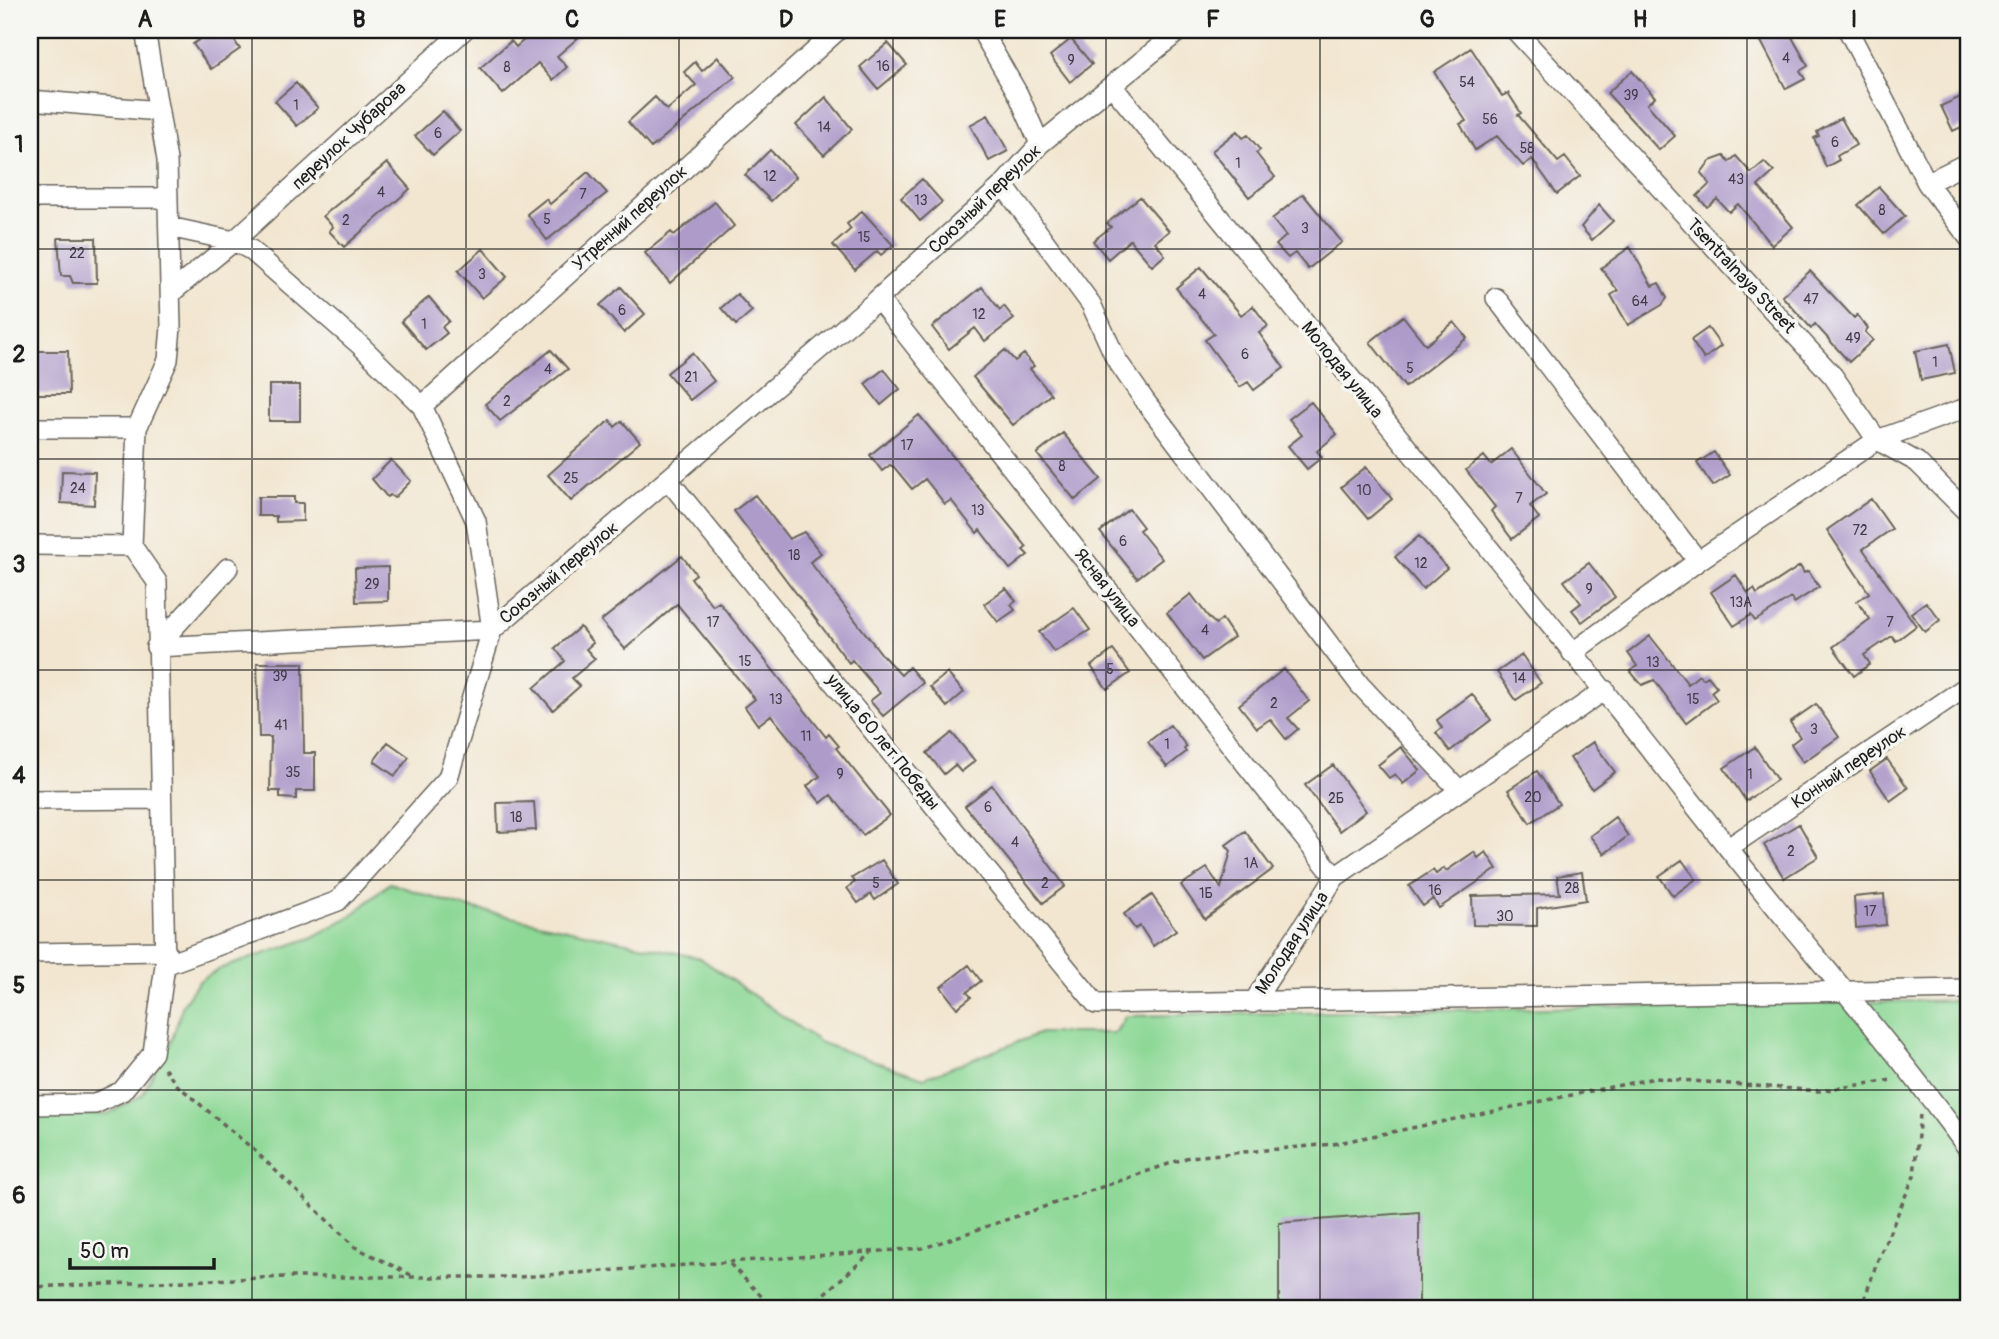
<svg xmlns="http://www.w3.org/2000/svg" width="1999" height="1339" font-family="Pangolin,sans-serif">
  <style>
    .green { fill: #8dd895; stroke: #547a58; stroke-width: 2 }
    .building { fill: #af9bca }
    .lines { fill: none; stroke-linecap: round; stroke-linejoin: round }
    .minor-casing { stroke: #67635b; stroke-width: 22 }
    .path { stroke: #67635b; stroke-width: 3.5; stroke-dasharray: 5 5; stroke-linecap: butt }
    .minor { stroke: #fff; stroke-width: 19 }
    .grid { fill: none; stroke: #1c1c1c; stroke-width: 2; stroke-opacity: 0.55 }
    .labels { text-anchor: middle; dominant-baseline: central; stroke-width: 7; stroke-linejoin: round; paint-order: stroke }
    .number-label { font-size: 14px; fill: #413c48 }
    .street-label { font-size: 18px; fill: #1c1c1c; stroke: #f6f6f2 }
    .neatline { fill: none; stroke: #1c1c1c; stroke-width: 2.5 }
    .grid-label { font-size: 23px; text-anchor: middle; font-weight: bold; fill: #1c1c1c }
  </style>
  <rect width="100%" height="100%" fill="#f6f6f2"/>
  <filter id="ink" filterUnits="userSpaceOnUse"><feTurbulence type="fractalNoise" baseFrequency=".0143" numOctaves="2"/><feDisplacementMap in="SourceGraphic" scale="14" xChannelSelector="R" yChannelSelector="G"/><feConvolveMatrix kernelMatrix="1 2 1 2 8 2 1 2 1" color-interpolation-filters="sRGB"/></filter>
  <filter id="wash" filterUnits="userSpaceOnUse"><feTurbulence type="fractalNoise" baseFrequency=".00686" numOctaves="4" result="noise"/><feDisplacementMap in="SourceGraphic" scale="28" xChannelSelector="R" yChannelSelector="G"/><feGaussianBlur stdDeviation="1.57" result="paint"/><feColorMatrix in="noise" values="0 0 0 0 0 0 0 0 0 0 0 0 0 0 0 0 0 1.4 0 .05"/><feComposite in="paint" operator="in"/></filter>
  <g filter="url(#wash)">
    <rect width="100%" height="100%" fill="#f2e6d0"/>
    <path class="green" d="M390 883 456 905 700 958 821 1043 924 1078 1041 1033H1115L1126 1016 1969 1000V1309H30V1117L108 1114 142 1095 172 1039 183 1004 199 981 222 968 311 938 351 916Z"/>
    <g id="blocks">
      <path class="building" d="M214 30H227L240 49 211 69 193 44Z
        M535 30H587L557 56 567 67 553 80 538 63 503 94 480 68 511 41 516 47Z
        M1755 30H1788L1808 66 1800 71 1805 79 1786 89Z
        M1071 39 1092 64 1070 82 1050 56Z
        M888 43 907 65 878 89 860 67Z
        M1471 48 1502 96 1508 93 1521 113 1518 115 1558 162 1565 157 1580 176 1557 194 1532 159 1523 166 1497 136 1475 150 1460 124 1466 121 1434 72Z
        M718 57 735 77 651 148 628 122 655 97 667 110 696 85 684 72 695 62 702 71Z
        M1632 71 1655 97 1647 104 1675 136 1659 150 1607 93Z
        M296 83 318 108 297 126 275 101Z
        M1969 93V110L1963 113 1968 124 1953 131 1941 106Z
        M826 97 852 129 824 155 796 125Z
        M443 111 460 131 433 155 415 136Z
        M988 115 1008 151 989 161 970 125Z
        M1841 118 1856 145 1837 156 1839 160 1826 167 1814 138 1819 136 1817 132Z
        M1237 131 1243 138 1248 135 1260 150 1256 153 1275 177 1249 197 1212 151Z
        M770 150 796 177 771 201 745 175Z
        M1724 156 1729 162 1736 156 1751 173 1764 162 1774 172 1758 186 1793 227 1772 245 1738 204 1729 212 1717 199 1707 207 1697 196 1710 184 1701 173 1710 161Z
        M387 163 410 189 344 247 329 231 333 227 323 216Z
        M588 172 607 193 547 240 527 214 546 199 550 204Z
        M922 179 942 202 920 221 901 198Z
        M1879 187 1905 216 1884 234 1858 205Z
        M1303 194 1342 242 1308 269 1295 253 1288 258 1276 245 1286 236 1272 219Z
        M1140 197 1169 231 1155 242 1165 255 1152 266 1130 240 1108 259 1093 241 1111 227 1107 223Z
        M715 202 734 226 670 283 645 253 671 232 674 235Z
        M1599 205 1613 221 1592 240 1581 227Z
        M862 211 893 245 881 255 877 251 855 270 833 245 851 229 847 224Z
        M58 238H96L97 283H73L70 276H61Z
        M1630 247 1652 286 1659 283 1667 298 1662 305 1628 325 1611 295 1618 291 1601 268Z
        M483 249 507 277 482 298 458 271Z
        M1201 267 1241 315 1253 306 1268 326 1259 333 1284 368 1254 390 1248 382 1240 387 1205 340 1214 334 1176 288Z
        M1810 271 1854 318 1857 315 1868 328 1865 332 1873 340 1849 362 1815 324 1811 328 1782 296Z
        M621 287 645 314 624 333 600 305Z
        M982 287 1000 310 1004 306 1014 319 985 341 975 328 949 349 932 327Z
        M737 294 752 311 736 325 721 308Z
        M429 297 449 321 442 327 447 333 426 350 401 321Z
        M1403 316 1426 345 1454 322 1467 338 1405 387 1370 342Z
        M1708 328 1721 346 1704 359 1691 340Z
        M1949 344 1955 373 1921 380 1915 351Z
        M551 350 568 369 500 421 485 404Z
        M1005 350 1015 361 1024 354 1034 366 1030 369 1051 394 1013 425 973 377Z
        M30 351H68L69 394H30Z
        M692 353 714 381 690 400 667 373Z
        M884 369 900 389 881 405 865 384Z
        M269 385H300V421H269Z
        M1311 402 1337 434 1317 451 1322 457 1307 469 1288 446 1302 435 1289 419Z
        M919 415 1027 547 1023 550 1028 555 1010 569 980 530 977 533 951 500 945 504 925 479 912 489 894 467 890 465 882 471 870 455Z
        M610 420 615 427 622 421 640 442 571 501 548 475Z
        M1063 433 1101 479 1075 500 1037 454Z
        M1511 449 1546 494 1530 506 1539 518 1512 539 1491 511 1495 507 1466 470 1484 456 1491 465Z
        M1714 452 1730 475 1713 486 1697 463Z
        M391 460 411 481 394 498 390 495 387 497 372 479Z
        M1366 467 1392 499 1368 519 1341 487Z
        M62 471 95 472 94 505 61 503Z
        M755 495 789 539 804 532 821 553 810 562 884 657 901 675 909 667 923 683 883 716 870 701 880 693 852 660 849 663 734 511Z
        M258 497H294V503H303V521L276 522V516H258Z
        M1871 499 1892 529 1863 549 1916 626 1896 641 1892 636 1864 655 1870 664 1854 676 1833 647 1870 619 1857 601 1869 593 1827 530Z
        M1129 509 1143 527 1139 530 1162 559 1137 578 1100 532Z
        M1419 536 1447 568 1423 589 1395 557Z
        M682 556 696 574 691 578 713 606 719 602 826 737 829 734 839 746 836 748 890 815 863 835 831 795 821 803 807 786 820 776 771 715 758 725 745 707 755 699 677 604 625 649 601 621Z
        M1589 563 1615 597 1582 622 1572 610 1581 603 1564 581Z
        M1800 566 1804 573 1808 571 1819 587 1794 603 1791 598 1755 621 1751 615 1734 626 1711 592 1736 575 1748 593 1754 589 1757 594Z
        M388 567V601L356 602 355 568Z
        M1006 588 1016 601 1011 605 1015 610 998 622 984 604Z
        M1191 594 1210 619 1216 624 1222 619 1234 637 1202 660 1167 613Z
        M1926 602 1940 620 1925 632 1911 613Z
        M1074 608 1090 630 1054 652 1039 632Z
        M580 627 593 643 586 649 595 659 572 678 580 686 553 710 534 688 565 661 555 648Z
        M1650 636 1688 684 1699 675 1703 679 1708 676 1717 687 1711 692 1717 700 1686 723 1654 680 1642 685 1630 671 1637 666 1628 653Z
        M1113 650 1130 673 1107 689 1091 666Z
        M1522 655 1541 683 1516 700 1497 672Z
        M257 663H303L304 753H315V791H296V799L280 798V791H270L271 737H259Z
        M1284 669 1309 701 1288 718 1298 729 1286 739 1270 719 1257 728 1239 705Z
        M947 673 964 692 947 707 930 687Z
        M1472 694 1491 720 1450 751 1436 733 1442 728 1437 720Z
        M1816 704 1839 737 1803 762 1791 744 1800 737 1790 722Z
        M1170 725 1187 747 1184 749 1186 752 1167 767 1148 742Z
        M952 733 975 761 961 772 955 765 944 774 927 753Z
        M388 742 409 757 395 776 374 761Z
        M1593 742 1615 772 1592 789 1570 758Z
        M1401 747 1420 770 1403 784 1395 774 1389 778 1378 765Z
        M1755 747 1777 780 1746 801 1724 768Z
        M1887 759 1908 788 1890 801 1870 771Z
        M1333 765 1366 811 1339 831 1305 785Z
        M1537 771 1559 804 1530 823 1508 790Z
        M992 785 1065 886 1043 903 965 806Z
        M534 802 536 830 498 832 497 803Z
        M1615 817 1628 836 1604 854 1590 836Z
        M1799 824 1818 857 1784 878 1764 845Z
        M1245 831 1273 869 1205 919 1181 885 1207 868 1221 888 1231 851 1226 845Z
        M1474 852 1478 858 1486 852 1497 869 1439 908 1433 899 1423 906 1409 886 1433 870 1436 874 1444 868 1446 871Z
        M882 860 898 884 875 900 871 894 858 903 847 888 855 882 852 878Z
        M1682 860 1696 879 1673 896 1659 876Z
        M1582 872 1586 900 1537 908V926L1473 925 1472 896 1560 894 1557 876Z
        M1884 894 1886 925 1856 928 1854 897Z
        M1152 895 1176 930 1153 946 1140 926 1135 929 1124 914Z
        M969 965 981 981 967 992 971 997 957 1008 941 987Z
        M1419 1212V1309H1279V1223Z"/>
    </g>
  </g>
  <g filter="url(#ink)">
    <use href="#blocks" fill-opacity="0" stroke="#67635b" stroke-width="2"/>
    <g class="lines">
      <g class="minor-casing">
        <path id="minor" d="M145 30 167 160 171 327 168 360 137 428 132 546 157 582 165 965
          M981 30 1018 94 1040 144
          M1515 30 1833 376 1877 440 1917 462 1969 514
          M1848 30 1927 183 1969 238
          M1113 87C1318 339 1525 589 1725 844 1806 947 1892 1044 1969 1150
          M30 100 159 111
          M1927 183 1969 162
          M1003 185 1091 304 1116 359 1145 401 1360 685 1460 791
          M30 198H168
          M169 227 234 241 251 250 360 345 422 406 476 521 492 630 156 647 228 568
          M171 293 234 241 464 30
          M1496 298 1698 561
          M878 299 1335 877
          M422 406 838 30
          M30 428H137
          M669 481 1096 1004 1969 989
          M30 545 132 546
          M1572 653 1698 561 1877 440 1969 407
          M30 800 159 799
          M1728 848 1969 685
          M30 953 166 951
          M1253 1003 1335 877 1605 690
          M30 1105 95 1104 122 1091 153 1053 165 965 338 901 448 778 492 630 878 299 1003 185 1040 144 1180 30"/>
      </g>
      <path class="path" d="M164 1068 176 1084 253 1149 355 1247 411 1275
        M730 1264 769 1304 770 1309
        M30 1287 286 1277H519L924 1248 1189 1157 1333 1144 1655 1078 1819 1091 1892 1080
        M812 1309 819 1298 871 1253
        M1861 1309 1877 1262 1914 1176 1920 1115"/>
      <use href="#minor" class="minor"/>
    </g>
  </g>
  <path class="grid" d="M252 30V1309M466 30V1309M679 30V1309M893 30V1309M1106 30V1309M1320 30V1309M1533 30V1309M1747 30V1309M30 249H1969M30 459H1969M30 670H1969M30 880H1969M30 1090H1969"/>
  <g class="labels">
    <g class="number-label">
      <text x="1786" y="58">4</text>
      <text x="1071" y="60">9</text>
      <text x="883" y="66">16</text>
      <text x="507" y="67">8</text>
      <text x="1467" y="82">54</text>
      <text x="1631" y="95">39</text>
      <text x="296" y="105">1</text>
      <text x="1490" y="119">56</text>
      <text x="824" y="127">14</text>
      <text x="438" y="133">6</text>
      <text x="1835" y="142">6</text>
      <text x="1527" y="148">58</text>
      <text x="1238" y="163">1</text>
      <text x="770" y="176">12</text>
      <text x="1736" y="179">43</text>
      <text x="381" y="192">4</text>
      <text x="583" y="194">7</text>
      <text x="921" y="200">13</text>
      <text x="1882" y="210">8</text>
      <text x="547" y="219">5</text>
      <text x="346" y="220">2</text>
      <text x="1305" y="228">3</text>
      <text x="864" y="237">15</text>
      <text x="77" y="253">22</text>
      <text x="482" y="274">3</text>
      <text x="1202" y="294">4</text>
      <text x="1811" y="299">47</text>
      <text x="1640" y="301">64</text>
      <text x="622" y="310">6</text>
      <text x="979" y="314">12</text>
      <text x="424" y="324">1</text>
      <text x="1853" y="338">49</text>
      <text x="1245" y="354">6</text>
      <text x="1935" y="362">1</text>
      <text x="1410" y="368">5</text>
      <text x="548" y="369">4</text>
      <text x="691" y="377">21</text>
      <text x="507" y="401">2</text>
      <text x="907" y="445">17</text>
      <text x="1062" y="466">8</text>
      <text x="571" y="478">25</text>
      <text x="78" y="488">24</text>
      <text x="1364" y="490">10</text>
      <text x="1519" y="498">7</text>
      <text x="978" y="510">13</text>
      <text x="1860" y="530">72</text>
      <text x="1123" y="541">6</text>
      <text x="794" y="555">18</text>
      <text x="1421" y="563">12</text>
      <text x="372" y="584">29</text>
      <text x="1589" y="589">9</text>
      <text x="1741" y="602">13А</text>
      <text x="713" y="622">17</text>
      <text x="1890" y="622">7</text>
      <text x="1205" y="630">4</text>
      <text x="745" y="661">15</text>
      <text x="1653" y="662">13</text>
      <text x="1110" y="669">5</text>
      <text x="280" y="676">39</text>
      <text x="1519" y="678">14</text>
      <text x="776" y="699">13</text>
      <text x="1693" y="699">15</text>
      <text x="1274" y="703">2</text>
      <text x="281" y="725">41</text>
      <text x="1814" y="729">3</text>
      <text x="806" y="736">11</text>
      <text x="1167" y="744">1</text>
      <text x="293" y="772">35</text>
      <text x="840" y="774">9</text>
      <text x="1750" y="774">1</text>
      <text x="1533" y="797">20</text>
      <text x="1336" y="798">2Б</text>
      <text x="988" y="807">6</text>
      <text x="516" y="817">18</text>
      <text x="1015" y="842">4</text>
      <text x="1791" y="851">2</text>
      <text x="1251" y="863">1А</text>
      <text x="876" y="883">5</text>
      <text x="1045" y="883">2</text>
      <text x="1572" y="888">28</text>
      <text x="1435" y="890">16</text>
      <text x="1206" y="893">1Б</text>
      <text x="1870" y="911">17</text>
      <text x="1505" y="916">30</text>
    </g>
    <g class="street-label">
      <text transform="translate(349 136) rotate(-43)">переулок Чубарова</text>
      <text transform="translate(985 199) rotate(-44)">Союзный переулок</text>
      <text transform="translate(630 218) rotate(-42)">Утренний переулок</text>
      <text transform="translate(1741 276) rotate(47)">Tsentralnaya Street</text>
      <text transform="translate(1342 370) rotate(51)">Молодая улица</text>
      <text transform="translate(559 573) rotate(-40)">Союзный переулок</text>
      <text transform="translate(1107 588) rotate(52)">Ясная улица</text>
      <text transform="translate(883 742) rotate(51)">улица 60 лет Победы</text>
      <text transform="translate(1849 767) rotate(-34)">Конный переулок</text>
      <text transform="translate(1292 943) rotate(-57)">Молодая улица</text>
    </g>
  </g>
  <rect width="1999" height="1339" fill="none" stroke="#f6f6f2" stroke-width="77"/>
  <path d="M70 1258v10h144v-10" fill="none" stroke="#1c1c1c" stroke-width="3.5"/>
  <text x="80" y="1258" font-size="21" fill="#1c1c1c" stroke="#f6f6f2" stroke-width="5" paint-order="stroke">50 m</text>
  <rect x="38" y="38" width="1922" height="1262" class="neatline"/>
  <g class="grid-label">
    <text x="145" y="27">A</text>
    <text x="359" y="27">B</text>
    <text x="572" y="27">C</text>
    <text x="786" y="27">D</text>
    <text x="1000" y="27">E</text>
    <text x="1213" y="27">F</text>
    <text x="1427" y="27">G</text>
    <text x="1640" y="27">H</text>
    <text x="1854" y="27">I</text>
    <text x="19" y="152">1</text>
    <text x="19" y="362">2</text>
    <text x="19" y="572">3</text>
    <text x="19" y="783">4</text>
    <text x="19" y="993">5</text>
    <text x="19" y="1203">6</text>
  </g>
</svg>
